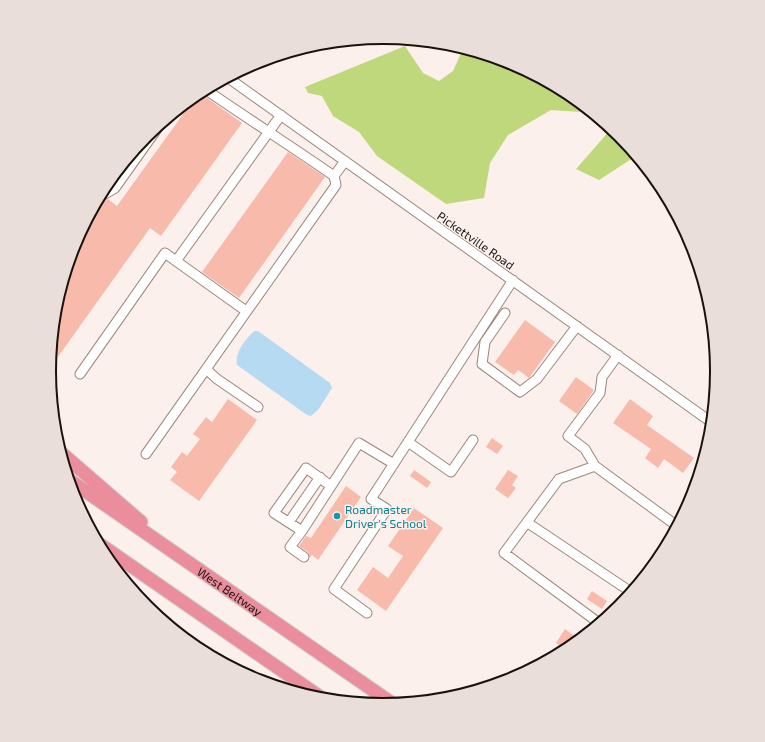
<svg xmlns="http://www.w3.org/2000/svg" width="765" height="742" font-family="'Exo 2',sans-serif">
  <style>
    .green { fill: #bfd87c }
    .water { fill: #b7daf3 }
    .building { fill: #f8baab }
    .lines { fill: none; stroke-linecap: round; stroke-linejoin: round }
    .minor-casing { stroke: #9e867c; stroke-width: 11 }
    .highway-casing { stroke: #d1d0cf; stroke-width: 15 }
    .minor { stroke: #fff; stroke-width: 9 }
    .highway { stroke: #ea8d9c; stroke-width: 13 }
    .culture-dot { fill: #0f9aa8; stroke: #fbf0ec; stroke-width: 1.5 }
    .labels { text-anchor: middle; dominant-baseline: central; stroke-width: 3; stroke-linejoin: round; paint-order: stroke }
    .street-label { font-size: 12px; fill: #1b120e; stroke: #fbf0ec }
    .culture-label { font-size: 12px; fill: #0d838f; stroke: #fbf0ec; text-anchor: start }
    .rim { fill: none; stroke: #1b120e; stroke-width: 2 }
  </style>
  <rect width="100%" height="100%" fill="#fbf0ec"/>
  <path class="green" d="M405 46 423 73 439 81 453 71 462 51 458 46 511 63 568 93 584 106 581 112 551 110 508 135 490 163 484 198 446 204 377 156 359 132 333 116 322 96 308 93 305 87Z
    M611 129 636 156 599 180 576 169Z
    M168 623 249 677 197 649 167 624Z"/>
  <path class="water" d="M254 331H258L330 383 332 388 318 410 311 416 307 415 237 365C234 353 245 340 254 331Z"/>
  <path class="building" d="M199 92 242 123 161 236 150 228 55 361 50 357 55 306 74 243 104 202 108 199 117 206Z
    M288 152 325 177 239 298 202 272Z
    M525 320 555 342 529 378 518 370 514 375 495 362Z
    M576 377 594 390 577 414 559 401Z
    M228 399 257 420 199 501 170 480 177 472 171 467 182 452 187 456 200 439 193 434 206 417 212 422Z
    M630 399 653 416 647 425 694 458 683 473 664 459 658 468 645 458 651 449 613 423Z
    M492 438 503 446 497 454 486 447Z
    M414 470 431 482 427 488 410 476Z
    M508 470 518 476 512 485 516 488 508 498 495 489Z
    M346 486 361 497 318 560 312 555 310 557 308 552 299 546 306 536 311 538Z
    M414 508 443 528 386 611 357 590 373 567 388 578 403 556 388 546Z
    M592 591 607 601 602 609 587 599Z
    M565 629 577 638 572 646 566 650 556 643Z"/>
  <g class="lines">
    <g class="minor-casing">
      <path id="minor" d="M227 77 711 422
        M205 89C248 119 291 146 334 176
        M98 198 115 188 162 122
        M176 261 246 311
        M505 313 485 342 482 364 520 392 537 379 577 326
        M206 369 217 379 258 407
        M80 374 165 253 176 261 281 115
        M408 442 451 472 473 440
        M146 454 336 185 334 176 345 161
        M595 466 585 449 568 436 600 393 602 377 618 355
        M331 486 306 468 274 513 302 531 359 443 394 464
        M289 522 320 477
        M528 523 631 592
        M302 531 290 547 304 557
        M367 613 334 589 387 509 371 499 513 280
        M599 623 504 553 559 479 595 466 677 526"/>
    </g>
    <g class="highway-casing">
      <g id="highway">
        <path d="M59 451 141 522"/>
        <path id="s1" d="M68 479 393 704"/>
        <path d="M98 543 323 699"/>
      </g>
    </g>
    <use href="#minor" class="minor"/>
    <use href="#highway" class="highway"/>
  </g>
  <circle class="culture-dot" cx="337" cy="516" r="4"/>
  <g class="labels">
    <g class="street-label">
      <text transform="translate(476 240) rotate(35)">Pickettville Road</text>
      <text stroke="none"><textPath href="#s1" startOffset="197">West Beltway</textPath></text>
    </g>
    <g class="culture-label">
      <text x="345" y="509">Roadmaster<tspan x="345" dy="14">Driver's School</tspan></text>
    </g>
  </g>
  <path d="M0 0H765V742H0ZM56 371a327 327 0 1 1 654 0a327 327 0 1 1-654 0Z" fill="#e9deda" fill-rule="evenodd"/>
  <path class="rim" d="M56 371a327 327 0 1 1 654 0a327 327 0 1 1-654 0Z"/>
</svg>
